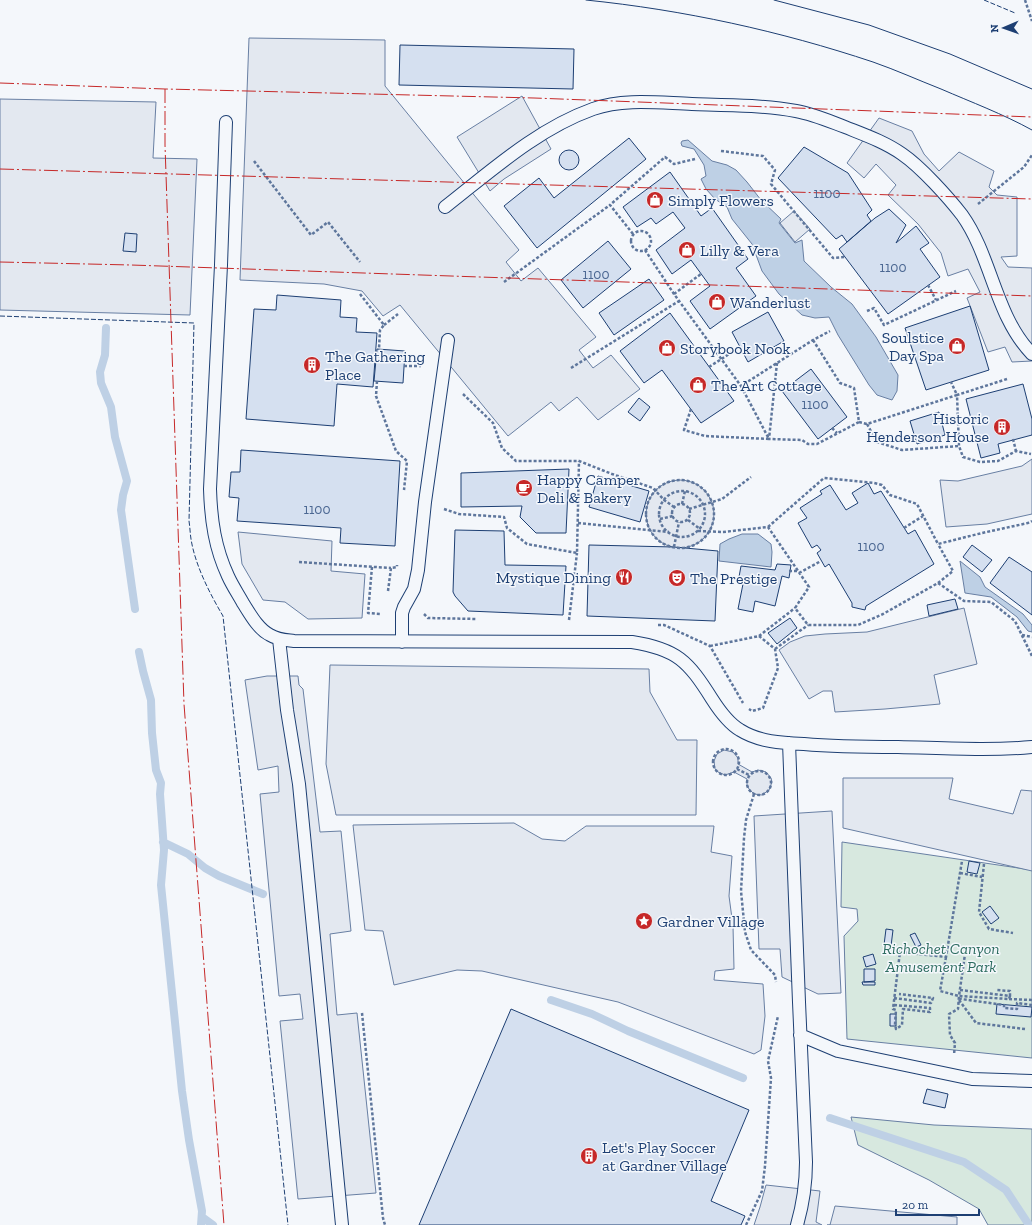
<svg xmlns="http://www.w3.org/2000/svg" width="1032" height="1225" font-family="'Zilla Slab',serif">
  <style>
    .green { fill: #d7e8df; stroke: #687fa3 }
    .parking { fill: #e3e8f0; stroke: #687fa3 }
    .water { fill: #bed0e5; stroke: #687fa3 }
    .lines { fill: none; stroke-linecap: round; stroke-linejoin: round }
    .stream { stroke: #bed0e5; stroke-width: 8 }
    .building { fill: #d5e0f0; stroke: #1d3f73 }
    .lane-casing { stroke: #1d3f73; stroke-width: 14 }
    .path { stroke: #5e769c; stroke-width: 2.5; stroke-dasharray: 3 2; stroke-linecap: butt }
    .lane { stroke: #f4f7fb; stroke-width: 12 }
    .tram { stroke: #1d3f73; stroke-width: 1 }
    .fence { stroke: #1d3f73; stroke-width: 1; stroke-dasharray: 5 2; stroke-linecap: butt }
    .power { stroke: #c62828; stroke-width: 1; stroke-dasharray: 14 3 2 3; stroke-linecap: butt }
    .labels { text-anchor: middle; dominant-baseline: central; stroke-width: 3; stroke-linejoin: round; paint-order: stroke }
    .number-label { font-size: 14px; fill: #4b6792 }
    .poi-label { font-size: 16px; fill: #1d3f73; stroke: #f4f7fb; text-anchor: start }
    .park-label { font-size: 16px; font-style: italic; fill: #2c6c60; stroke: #f4f7fb }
  </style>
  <rect width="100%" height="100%" fill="#f4f7fb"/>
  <path class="green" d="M842 842 1032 870V1058L847 1039 844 936 858 921 857 909 841 907Z
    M851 1117 934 1125 1032 1129V1225H988L979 1209 929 1180 858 1145Z"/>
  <path class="parking" d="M249 38 385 40V86L519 250 506 262 521 281 538 268 596 337 579 350 593 368 611 355 640 389 598 420 577 397 559 411 551 402 508 436 400 305 383 316 362 291 324 284 240 280Z
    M522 96 551 149 504 179 490 191 457 137Z
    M0 99 156 102 153 158 197 159 190 315 0 310Z
    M879 118 912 131 924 154 939 171 959 152 994 171 989 187 997 195 1017 197V256L1001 257 1008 267 1032 268V361L1012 362 1005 347 988 352 967 298 980 292 968 269 948 276 941 253 918 224 888 195 896 185 876 164 864 178 847 163Z
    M794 211 810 229 795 242 780 223Z
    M1032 459V514L987 524 946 527 940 480 958 481 1022 466Z
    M646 514a34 34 0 1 1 68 0a34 34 0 1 1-68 0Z
    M238 532 332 541 331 571 365 574 362 618 308 619 285 602 263 600 242 564Z
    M964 608 977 664 934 675 940 704 885 709 835 712 832 691H823L809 699 779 650 790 642 805 636 825 634 867 632Z
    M330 665 649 669 650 692 677 740H697L696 815H336L326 764Z
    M267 676H298L299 685 303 689 320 832 341 831 351 931 330 934 337 1015 357 1013 376 1193 298 1199 280 1021 303 1019 300 994 279 996 260 794 279 792 278 766 258 770 245 680Z
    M724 750 733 752 738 758V764L752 772 758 770 766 772 771 778 772 782 769 790 762 795 754 794 749 789 747 785V779L734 772 725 775 718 772 715 769 714 761 717 754Z
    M843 778H953L949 799 1013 814 1021 790 1032 791V871L843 828Z
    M832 811 841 993 818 994 782 977 780 949H759L754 816Z
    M514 823 542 839 565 841 586 826H714L711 852 732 856 729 896 733 926 734 969 715 971 714 980 763 984 765 1016 761 1050 754 1054 618 1002 482 971 457 970 394 985 383 931 365 930 353 825Z
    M766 1185 820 1191 816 1222 822 1225H754L760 1207Z
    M835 1206 957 1217V1225H827H830Z"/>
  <path class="water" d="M688 140 712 161 727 165 736 170 747 182 761 200 781 219 779 223 795 243 802 240 804 261 831 287 852 304 876 337 898 375 897 391 892 400 877 395 869 385 838 335 829 317 815 318 802 315 779 294 762 271 752 244 732 219 727 207 715 199 706 189 701 179 706 176 704 165 694 149 682 146 681 143 682 141Z
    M742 534H758L771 544 772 552 771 567 719 561 720 544 729 539Z
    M960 561 980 577 985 587 1023 614 1032 625V632L1028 631 1017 617 991 597 965 593Z"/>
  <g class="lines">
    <path class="stream" d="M106 328 105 355 100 372 101 383 111 407 115 437 127 481 123 495 121 510 135 609
      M139 652 143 671 151 700 152 733 156 770 161 783 160 794 164 850 161 885 182 1091 189 1140 202 1211 201 1225
      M163 842 188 854 205 868 219 876 263 894
      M551 1000 592 1014 628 1031 743 1078
      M830 1118 964 1162 1006 1190 1029 1225
      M202 1217 213 1225"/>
  </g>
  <path class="building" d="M400 45 574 49 573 89 399 85Z
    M629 138 646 159 537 248 504 206 539 178 554 198Z
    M804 147 848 173 872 210 867 215 871 221 847 242 842 235 836 239 778 178Z
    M559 160a10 10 0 1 1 20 0a10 10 0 1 1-20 0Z
    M670 172 701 216 712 208 748 259 736 268 756 296 710 329 690 301 710 286 691 260 672 274 656 250 685 228 673 212 656 224 651 218 637 227 623 207Z
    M889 209 906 225 896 243 916 226 929 243 920 249 940 277 888 314 839 249 875 218Z
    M125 233 137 234 136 252 123 251Z
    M608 241 631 269 583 308 561 280Z
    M649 279 664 300 614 335 599 313Z
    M277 295 341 300 340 317 357 318 356 332 377 333 373 387 337 384 334 426 246 419 254 309 276 310Z
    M970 306 989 370 926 390 905 328Z
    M768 312 784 341 748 362 732 332Z
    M670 313 734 401 701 423 662 370 644 383 620 351Z
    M377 349 405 351 403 383 374 381Z
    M811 369 847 417 818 439 782 391Z
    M1023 384 1032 419V435L998 444 1000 453 981 458 966 399Z
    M639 398 650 407 640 421 628 412Z
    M939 412 945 435 917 444 910 421Z
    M241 450 400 461 395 546 340 543 341 528 237 521 239 498 229 497 231 472H240Z
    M569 469 566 533H536L520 517 522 506 461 507V473Z
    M598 476 649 491 640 522 589 507Z
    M868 483 874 494 881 491 908 534 915 530 934 564 866 606 865 610 852 607V603L829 564 825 567 817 553 821 550 817 545 812 548 798 523 807 518 800 508 822 494 820 491 830 485 846 510 858 503 852 493Z
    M455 530 504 531 505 565 566 566 563 615 468 611 455 596 453 592Z
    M589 545 674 547 718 551 715 621 587 616Z
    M972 545 992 560 982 572 963 557Z
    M1009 557 1032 572V615L990 583Z
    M777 564 791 565 789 578 782 576 775 606 755 601 753 612 738 609 744 579 739 577 741 566 775 570Z
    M955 599 958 609 929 616 927 605Z
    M790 618 797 628 777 644 768 633Z
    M969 861 980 863 977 874 967 872Z
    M990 906 999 918 991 924 982 912Z
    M886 929 893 930 891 946 884 945Z
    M915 933 921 945 916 947 910 935Z
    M873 954 876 964 866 967 863 957Z
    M864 969H875V981L864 982Z
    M862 982H875V985H863Z
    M997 1004 1032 1007 1031 1017 996 1014Z
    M511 1009 749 1110 711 1201 745 1216 741 1225H419Z
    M890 1014H896V1026H890Z
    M927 1089 948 1094 945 1108 923 1103Z"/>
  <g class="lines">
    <g class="lane-casing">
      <path id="lane" d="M226 122 221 265 210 489C211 521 215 548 228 576 232 585 238 594 243 603 250 614 258 629 270 635 278 640 286 640 294 641L632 642C677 649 688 661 712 699 719 710 728 723 740 730 759 742 782 743 804 744 836 747 867 747 898 747 943 748 988 751 1032 747
        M445 207C491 171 537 129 593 109 624 98 660 103 692 104 727 105 762 105 796 111 813 114 829 121 845 127 865 135 885 142 902 154 921 167 948 197 962 215 992 257 995 316 1032 354
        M279 639 287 710 299 784 342 1225
        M402 642V613L404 607 414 589 418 570 425 502 448 340
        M789 743 799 1002 806 1162C806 1184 803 1204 797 1225
        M800 1035 838 1051 972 1079 1032 1081"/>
    </g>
    <path class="path" d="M1025 0 1032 21
      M721 151 763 156 775 170 771 184 833 258 845 257
      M254 161 311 235 328 222 360 262
      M978 204 1024 167 1032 155
      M631 241a10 10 0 1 1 20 0a10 10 0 1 1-20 0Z
      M633 234 610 205 665 157 674 164 695 159
      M645 250 674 294 741 386 813 340 830 331
      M504 282 610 205
      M928 285 936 300
      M360 294 384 325 380 330 379 349
      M674 294 701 274
      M867 311 874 308 884 325 956 291
      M384 325 398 314
      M813 340 840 383 854 388 859 422 867 424 957 395 951 382
      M777 363 769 439 802 440 808 444H817L859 422
      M404 366H421
      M709 367 740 347
      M571 368 679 301
      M1007 379 957 395 959 446 963 457 980 462 998 461 1016 451 1031 454
      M377 381 376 396 396 451 407 461 404 490
      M741 386 769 439
      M463 394 493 423 502 448 516 461H579L612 474 653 488 664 500 674 507
      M691 409 684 430 705 436 769 439
      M867 424 877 442 902 450 959 446
      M832 428 837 433
      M1013 439 1016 451
      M646 514a34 34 0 1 1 68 0a34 34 0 1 1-68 0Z
      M659 514a23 23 0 1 1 46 0a23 23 0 1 1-46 0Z
      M682 504 685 491
      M672 513a9 9 0 1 1 18 0a9 9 0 1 1-18 0Z
      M444 509 459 514 504 517 507 528 527 544 577 553 579 461
      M689 509 722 499 751 477
      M660 519 673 516
      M688 520 700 529
      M578 523 669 532
      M768 527 824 478 874 483 882 485 890 495 917 504 938 544 982 533 1028 523 1032 521
      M904 528 923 516
      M698 531 723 532 768 527 809 587 795 608 808 625H858L883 614 938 583 953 571 938 544
      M674 547 679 522
      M299 562 391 568
      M372 567 368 613 381 614
      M789 571H798
      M799 573 821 561
      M938 583 964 601 991 602 1015 621 1032 656
      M388 591 391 568 397 567V565
      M424 614 428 618 477 619
      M569 620 577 553
      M658 625H664L710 646 743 703
      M1022 635 1032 637
      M759 636 795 608
      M710 646 759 636 775 649 778 668 763 708 752 711 749 709
      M775 649 808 625
      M713 762a13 13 0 1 1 26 0a13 13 0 1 1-26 0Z
      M737 769 749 775
      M747 783a12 12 0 1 1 24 0a12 12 0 1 1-24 0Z
      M754 794 746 820 744 838 741 891 745 932 751 950 775 975 776 982
      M984 864 979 912 989 929 1013 933
      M960 873 982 877
      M966 947 959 996 1009 999 1010 996
      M946 957 940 991 959 996 958 1009 949 1014 950 1035 955 1043 954 1055
      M960 990 1010 996V991L997 990
      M894 998 931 1003 933 998 899 994
      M1009 999 1032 1000
      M959 1000 961 999 1004 1005V1008L1017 1009V1003L1032 1005
      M959 1000 976 1023 1025 1029
      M894 1005 930 1008V1012L903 1009 902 1025 896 1029 895 1024 896 1010 893 1009 900 952 946 957 962 861
      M362 1013 383 1218 385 1225
      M746 1225 762 1191 765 1166 771 1078 768 1061 778 1016"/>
    <use href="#lane" class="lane"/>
    <path class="tram" d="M586 0C684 10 780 31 873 62 896 70 918 80 941 89 971 102 1003 114 1032 130
      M774 0 869 25 950 54 1032 89"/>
    <path class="fence" d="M984 0 1015 13
      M0 316 194 323 189 521C190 527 190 533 191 539 195 565 210 594 223 616L288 1225"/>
    <path class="power" d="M0 83 165 89 534 98 1032 117
      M165 89V145L184 704 224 1225
      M0 169 1032 199
      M0 262 131 265 1032 296"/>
  </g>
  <defs>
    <g id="shop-disc" transform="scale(0.9)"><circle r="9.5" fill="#c62828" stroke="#f4f7fb"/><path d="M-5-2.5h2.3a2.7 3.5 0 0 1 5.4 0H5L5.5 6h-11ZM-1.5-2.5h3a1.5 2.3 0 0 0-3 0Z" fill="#fff"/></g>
    <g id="building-disc" transform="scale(0.9)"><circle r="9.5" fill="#c62828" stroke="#f4f7fb"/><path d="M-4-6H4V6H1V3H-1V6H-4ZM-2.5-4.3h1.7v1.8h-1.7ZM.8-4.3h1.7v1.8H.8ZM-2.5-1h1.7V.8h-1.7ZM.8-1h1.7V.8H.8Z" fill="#fff"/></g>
    <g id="cafe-disc" transform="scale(0.9)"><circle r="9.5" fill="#c62828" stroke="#f4f7fb"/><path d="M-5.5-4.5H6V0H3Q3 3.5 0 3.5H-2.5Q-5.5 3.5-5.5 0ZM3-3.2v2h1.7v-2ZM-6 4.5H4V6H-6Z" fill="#fff"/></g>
    <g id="restaurant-disc" transform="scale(0.9)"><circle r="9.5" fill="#c62828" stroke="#f4f7fb"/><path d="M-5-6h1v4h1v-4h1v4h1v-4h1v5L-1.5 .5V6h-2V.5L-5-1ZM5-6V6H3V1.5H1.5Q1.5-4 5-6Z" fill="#fff"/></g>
    <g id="theatre-disc" transform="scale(0.9)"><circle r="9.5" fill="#c62828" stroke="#f4f7fb"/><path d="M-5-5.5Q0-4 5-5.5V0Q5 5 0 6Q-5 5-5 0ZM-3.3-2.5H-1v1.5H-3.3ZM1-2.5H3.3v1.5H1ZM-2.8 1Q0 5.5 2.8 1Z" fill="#fff"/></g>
    <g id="sight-disc" transform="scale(0.9)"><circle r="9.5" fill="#c62828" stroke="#f4f7fb"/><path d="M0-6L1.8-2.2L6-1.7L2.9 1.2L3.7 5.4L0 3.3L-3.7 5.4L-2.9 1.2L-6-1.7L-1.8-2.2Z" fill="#fff"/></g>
  </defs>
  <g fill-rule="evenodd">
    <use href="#shop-disc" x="655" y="200"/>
    <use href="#shop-disc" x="687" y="250"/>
    <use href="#shop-disc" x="717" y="302"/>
    <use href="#shop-disc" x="957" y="346"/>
    <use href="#shop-disc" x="667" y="348"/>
    <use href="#building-disc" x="312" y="365"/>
    <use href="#shop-disc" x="698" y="385"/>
    <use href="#building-disc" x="1002" y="427"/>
    <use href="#cafe-disc" x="524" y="488"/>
    <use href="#restaurant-disc" x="624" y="577"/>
    <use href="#theatre-disc" x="677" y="578"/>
    <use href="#sight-disc" x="644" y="921"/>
    <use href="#building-disc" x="589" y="1156"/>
  </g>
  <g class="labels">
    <g class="number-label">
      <text x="827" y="193">1100</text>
      <text x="893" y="267">1100</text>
      <text x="596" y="274">1100</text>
      <text x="815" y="404">1100</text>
      <text x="317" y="509">1100</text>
      <text x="871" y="546">1100</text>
    </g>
    <g class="poi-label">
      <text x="668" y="200">Simply Flowers</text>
      <text x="700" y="250">Lilly &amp; Vera</text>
      <text x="730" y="302">Wanderlust</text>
      <text x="944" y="337" text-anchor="end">Soulstice<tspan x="944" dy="18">Day Spa</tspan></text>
      <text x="680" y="348">Storybook Nook</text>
      <text x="325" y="356">The Gathering<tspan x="325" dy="18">Place</tspan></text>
      <text x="711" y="385">The Art Cottage</text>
      <text x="989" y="418" text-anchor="end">Historic<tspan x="989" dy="18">Henderson House</tspan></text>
      <text x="537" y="479">Happy Camper<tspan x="537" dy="18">Deli &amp; Bakery</tspan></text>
      <text x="611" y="577" text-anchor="end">Mystique Dining</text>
      <text x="690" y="578">The Prestige</text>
      <text x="657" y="921">Gardner Village</text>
      <text x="602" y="1147">Let's Play Soccer<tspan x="602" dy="18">at Gardner Village</tspan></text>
    </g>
    <g class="park-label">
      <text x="941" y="948">Richochet Canyon<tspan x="941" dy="18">Amusement Park</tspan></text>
    </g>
  </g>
  <g transform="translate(1004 28) rotate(268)" stroke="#f4f7fb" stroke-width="3" paint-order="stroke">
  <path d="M0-3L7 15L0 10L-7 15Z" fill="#1d3f73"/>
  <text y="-6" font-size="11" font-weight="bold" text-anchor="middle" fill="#1d3f73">N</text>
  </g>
  <path d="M896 1209v6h83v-6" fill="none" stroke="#1d3f73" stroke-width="2"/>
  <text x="902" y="1209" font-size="12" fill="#1d3f73" stroke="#f4f7fb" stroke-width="3" paint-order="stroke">20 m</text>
</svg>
